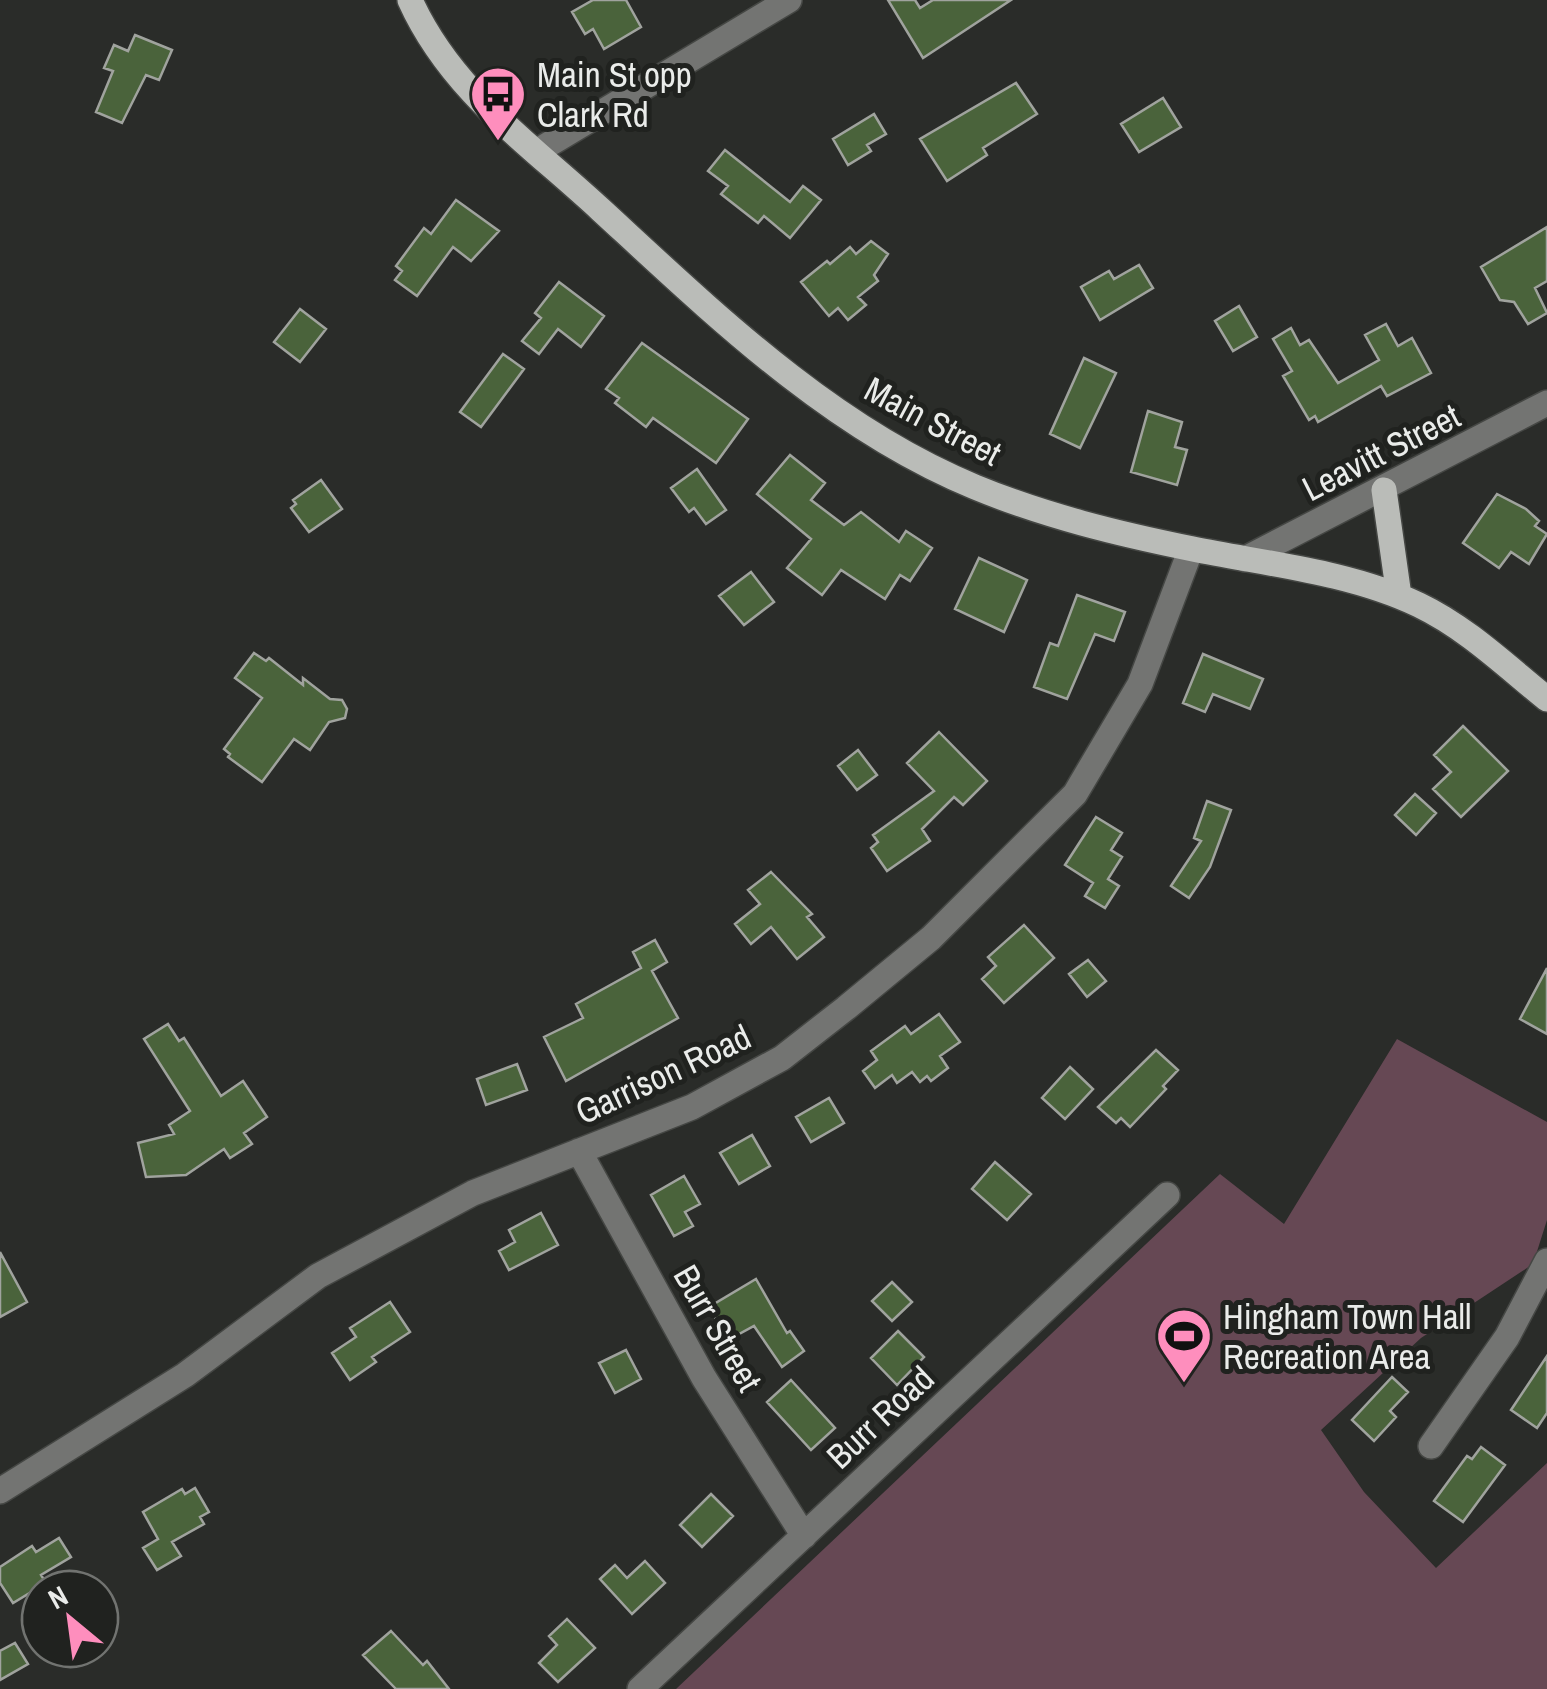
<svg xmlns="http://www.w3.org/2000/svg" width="1547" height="1689" font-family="'Archivo Narrow',sans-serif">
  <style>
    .green { fill: #664854 }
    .building { fill: #4a633b; stroke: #a0a39e; stroke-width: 2.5 }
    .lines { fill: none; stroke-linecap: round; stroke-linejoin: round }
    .minor-casing { stroke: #454744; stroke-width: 28 }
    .major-casing { stroke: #454744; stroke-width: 28 }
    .minor { stroke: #737472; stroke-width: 25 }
    .major { stroke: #babcb8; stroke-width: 25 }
    .labels { text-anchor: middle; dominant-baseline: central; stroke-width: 10; stroke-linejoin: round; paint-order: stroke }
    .poi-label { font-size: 35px; fill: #eaecea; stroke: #20221f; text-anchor: start }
    .street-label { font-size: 35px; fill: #eaecea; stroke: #20221f }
  </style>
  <rect width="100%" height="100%" fill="#2a2c29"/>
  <path class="green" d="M1397 1039 1547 1122V1220L1533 1264 1421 1338 1321 1430 1364 1492 1436 1568 1547 1463V1689H676L1220 1174 1284 1224Z"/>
  <path class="building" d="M593 0H626L641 27 604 49 593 29 585 34 572 12Z
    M888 0H915L920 8 933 0H1011L923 58Z
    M135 35 172 50 159 80 146 75 122 123 96 112 113 71 104 68 114 45 128 51Z
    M1016 83 1037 114 983 148 987 155 947 181 920 139Z
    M1163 98 1181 127 1139 152 1121 124Z
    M874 114 886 134 867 145 871 151 848 165 833 139Z
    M725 150 790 202 803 186 821 200 790 238 764 216 758 223 721 194 728 186 708 171Z
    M456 200 499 231 471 261 453 247 417 296 395 280 402 271 396 266 424 228 431 234Z
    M1547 227V281L1535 288 1547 313 1528 324 1514 302 1500 300 1481 267Z
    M871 241 888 254 874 275 878 281 858 297 866 305 848 320 838 308 829 316 801 282 827 261 830 264 850 247 856 254Z
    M1139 265 1153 288 1100 320 1081 287 1109 271 1114 279Z
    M559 282 604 316 581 347 558 329 539 354 522 341 541 318 535 313Z
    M1239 306 1257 337 1233 351 1215 321Z
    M300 309 326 329 300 362 274 342Z
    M1386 324 1398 346 1412 338 1431 373 1387 396 1381 386 1318 422 1315 416 1309 420 1283 376 1292 371 1273 339 1291 328 1300 345 1309 340 1338 383 1379 360 1365 335Z
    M642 343 748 419 716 463 653 418 646 427 615 403 619 398 606 389Z
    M503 354 524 369 481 427 460 412Z
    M1084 358 1116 373 1080 448 1050 434Z
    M1148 411 1182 422 1175 447 1187 450 1177 485 1131 472Z
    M790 455 825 483 811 500 844 525 861 512 899 542 906 531 932 548 910 581 900 575 885 599 841 570 822 595 787 568 811 539 757 494Z
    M697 469 726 510 706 524 694 508 689 512 671 488Z
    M321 480 342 509 309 532 291 508 296 504 293 500Z
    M1497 494 1526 509 1539 521 1535 526 1547 534 1529 564 1511 552 1499 568 1463 543Z
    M979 558 1027 580 1004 632 955 609Z
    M751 572 774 602 744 625 719 596Z
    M1077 595 1125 612 1114 641 1095 634 1067 699 1034 687 1050 643 1058 646Z
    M254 653 266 661 269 658 303 685V678L330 699 342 700 347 709 345 718 329 722 310 750 294 739 262 782 228 757 230 754 224 749 262 698 235 678Z
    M1203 654 1263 679 1250 709 1213 694 1205 712 1183 703Z
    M1463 726 1508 771 1461 817 1433 789 1451 772 1434 755Z
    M939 732 987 781 963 805 954 797 922 829 930 841 887 871 871 848 878 842 873 835 934 791 907 763Z
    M858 750 877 775 857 790 838 766Z
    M1415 794 1436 813 1416 835 1395 815Z
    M1207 801 1231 810 1210 867 1189 898 1171 886 1201 841 1194 838Z
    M1096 817 1122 833 1111 850 1122 857 1108 879 1119 886 1105 908 1085 896 1093 883 1065 865Z
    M771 872 812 914 807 917 824 937 797 959 771 927 751 944 735 924 760 904 748 890Z
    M1024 925 1054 958 1004 1003 982 979 996 966 988 957Z
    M655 940 667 962 652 971 678 1018 566 1081 544 1037 583 1018 576 1004 641 968 633 952Z
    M1088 960 1106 981 1087 997 1069 974Z
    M1547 968V1034L1520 1019Z
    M939 1014 960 1042 940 1056 948 1068 931 1081 927 1076 920 1082 912 1072 897 1083 892 1075 875 1088 863 1071 877 1060 871 1051 905 1026 911 1034Z
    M168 1024 179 1041 184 1038 221 1096 243 1081 267 1117 244 1133 252 1144 230 1158 224 1149 186 1175 146 1177 138 1143 174 1134 169 1125 190 1111 144 1039Z
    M1156 1050 1178 1070 1163 1086 1166 1089 1130 1127 1121 1118 1116 1123 1098 1107Z
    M517 1064 527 1090 486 1105 477 1079Z
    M1070 1067 1093 1089 1065 1119 1042 1098Z
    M829 1098 844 1123 811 1142 796 1117Z
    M752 1135 770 1166 739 1184 720 1153Z
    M995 1162 1031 1194 1007 1220 972 1189Z
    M684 1176 700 1204 685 1212 693 1226 674 1236 651 1195Z
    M541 1213 558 1245 509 1270 499 1251 515 1242 509 1230Z
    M0 1252 27 1302 0 1317Z
    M756 1279 787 1333 790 1331 804 1351 782 1367 754 1326 728 1340 709 1307Z
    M892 1282 912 1302 892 1321 872 1301Z
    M390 1302 410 1332 372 1357 376 1362 350 1380 332 1353 356 1337 350 1328Z
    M898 1331 924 1357 897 1385 871 1358Z
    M626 1350 641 1379 615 1393 599 1363Z
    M1547 1356V1413L1537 1428 1511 1410Z
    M1392 1377 1408 1392 1390 1411 1396 1417 1374 1441 1352 1420Z
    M791 1380 835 1428 811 1450 767 1402Z
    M1481 1447 1505 1465 1463 1522 1434 1501 1467 1456 1472 1459Z
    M195 1488 209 1512 200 1517 204 1524 172 1542 181 1556 157 1570 143 1548 158 1539 143 1512 182 1489 185 1494Z
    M711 1494 733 1516 702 1547 680 1525Z
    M59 1538 71 1557 41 1575 46 1583 13 1603 0 1583V1567L32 1546 36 1552Z
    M645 1561 665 1583 632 1614 600 1579 615 1565 627 1578Z
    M567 1619 595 1648 558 1682 539 1663 557 1645 549 1636Z
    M391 1631 423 1665 427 1661 449 1689H396L363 1655Z
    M15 1643 28 1664 0 1680V1651Z"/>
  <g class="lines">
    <g class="minor-casing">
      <path id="minor" d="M536 152 789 0
        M1245 559 1547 403
        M579 1151 704 1378 804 1536
        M1431 1446 1507 1337 1547 1261
        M0 1491 185 1375 318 1276 473 1193 692 1107 782 1058 846 1008 931 938 1075 794 1140 684 1191 549
        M640 1689 1167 1195"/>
    </g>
    <g class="major-casing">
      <path id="major" d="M410 0C451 91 530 144 601 210 714 314 831 428 975 487 1045 516 1119 534 1193 549 1267 564 1350 572 1419 605 1467 628 1506 666 1547 699
        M1384 490 1399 596"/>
    </g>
    <use href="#minor" class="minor"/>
    <use href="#major" class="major"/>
  </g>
  <defs>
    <g id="bus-pin" transform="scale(2.875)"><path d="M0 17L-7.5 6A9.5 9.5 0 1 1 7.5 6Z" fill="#fe8ebd" stroke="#20221f"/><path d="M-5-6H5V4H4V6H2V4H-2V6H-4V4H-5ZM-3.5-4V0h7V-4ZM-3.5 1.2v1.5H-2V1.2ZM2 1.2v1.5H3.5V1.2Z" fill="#111"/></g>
    <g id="stadium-pin" transform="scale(2.875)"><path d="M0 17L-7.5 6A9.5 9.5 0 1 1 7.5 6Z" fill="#fe8ebd" stroke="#20221f"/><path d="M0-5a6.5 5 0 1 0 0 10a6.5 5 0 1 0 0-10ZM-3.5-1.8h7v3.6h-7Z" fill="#111"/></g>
  </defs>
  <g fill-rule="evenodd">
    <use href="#bus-pin" x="498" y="94"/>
    <use href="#stadium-pin" x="1184" y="1336"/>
  </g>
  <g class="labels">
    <g class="poi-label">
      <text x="537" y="74">Main St opp<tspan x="537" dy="40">Clark Rd</tspan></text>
      <text x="1223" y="1316">Hingham Town Hall<tspan x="1223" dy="40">Recreation Area</tspan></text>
    </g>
    <g class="street-label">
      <text transform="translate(933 421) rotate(28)">Main Street</text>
      <text transform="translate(1381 452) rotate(-27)">Leavitt Street</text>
      <text transform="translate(663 1074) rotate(-25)">Garrison Road</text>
      <text transform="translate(718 1328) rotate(60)">Burr Street</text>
      <text transform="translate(880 1417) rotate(-43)">Burr Road</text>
    </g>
  </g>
  <g transform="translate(70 1619) rotate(331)"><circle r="48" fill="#20221f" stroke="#717370" stroke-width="2.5"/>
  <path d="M0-8L18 38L0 25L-18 38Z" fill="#fe8ebd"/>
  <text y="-15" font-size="28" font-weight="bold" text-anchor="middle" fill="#eaecea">N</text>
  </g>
</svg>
